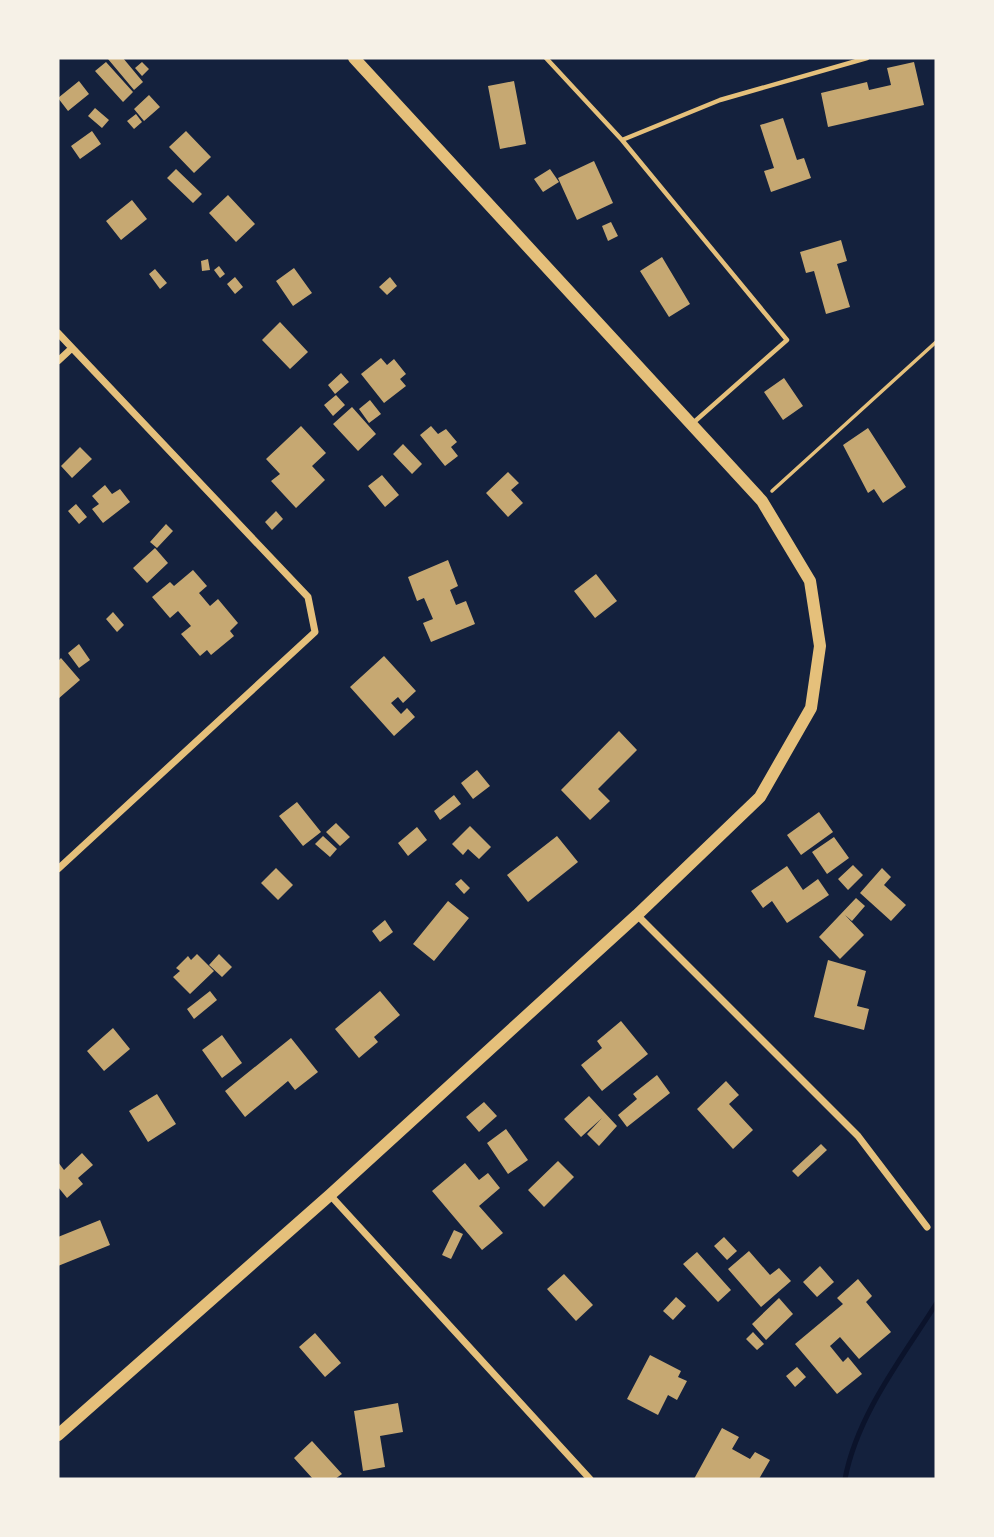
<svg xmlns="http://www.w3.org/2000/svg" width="994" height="1537" font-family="Merriweather,serif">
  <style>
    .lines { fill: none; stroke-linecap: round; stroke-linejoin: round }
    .stream { stroke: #0b132b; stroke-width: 5 }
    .building { fill: #c6a872 }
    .path { stroke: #e5c07b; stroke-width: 3.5 }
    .service { stroke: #e5c07b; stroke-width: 4.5 }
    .minor { stroke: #e5c07b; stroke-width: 7 }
    .tertiary { stroke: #e5c07b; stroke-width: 12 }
  </style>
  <rect width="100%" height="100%" fill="#14213d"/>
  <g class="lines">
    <path class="stream" d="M845 1479C857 1415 902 1358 936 1304"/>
  </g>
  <path class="building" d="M123 58 143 82 134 90 108 59Z
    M106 62 133 92 123 102 95 71Z
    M142 62 149 69 142 76 135 68Z
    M914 62 924 105 828 127 821 93 867 82 869 90 891 85 887 68Z
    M79 81 89 94 68 111 58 98Z
    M514 81 526 144 500 149 488 86Z
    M149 95 160 107 144 121 134 109Z
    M95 108 109 120 102 128 88 116Z
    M136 114 142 122 134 129 127 121Z
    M783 118 797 160 804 158 811 178 771 192 764 171 774 168 760 125Z
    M92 131 101 144 80 159 71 146Z
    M186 131 211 157 194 173 169 147Z
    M594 161 613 203 577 220 558 178Z
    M176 169 202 194 193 203 167 178Z
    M550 169 559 182 543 192 534 179Z
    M228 195 255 224 236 242 209 213Z
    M132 200 147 219 121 240 106 221Z
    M611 222 618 236 608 241 602 226Z
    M841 240 847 261 837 264 850 307 826 314 814 271 806 273 800 252Z
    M662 257 690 304 669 317 640 271Z
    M208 259 210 270 202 271 201 261Z
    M219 266 225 274 220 278 214 270Z
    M294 268 312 293 293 306 276 281Z
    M155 269 167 283 160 289 149 274Z
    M235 277 243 287 235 294 227 284Z
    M390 277 397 286 387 295 379 287Z
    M280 322 308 352 290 369 262 340Z
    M381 358 387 365 394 359 406 374 400 379 406 386 384 403 361 374Z
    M341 373 349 382 335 394 328 385Z
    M784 378 803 406 783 420 764 392Z
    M336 395 345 405 333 416 324 405Z
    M370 400 381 414 369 423 359 409Z
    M352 407 376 434 358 451 333 424Z
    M301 426 326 453 312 466 325 480 296 508 271 481 280 474 266 459Z
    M431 426 438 434 446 429 457 442 451 447 458 456 445 466 420 435Z
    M868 428 906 487 883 503 874 489 868 493 843 445Z
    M403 444 422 464 412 474 393 454Z
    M80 447 92 459 72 478 61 466Z
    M508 472 519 483 511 490 523 503 508 517 486 493Z
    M382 475 399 495 385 507 368 486Z
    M105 485 112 494 120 489 130 502 103 523 92 509 99 504 92 496Z
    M76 504 87 517 79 524 68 511Z
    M276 511 283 519 272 530 265 522Z
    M166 524 173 531 157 548 150 542Z
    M155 548 168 563 147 583 133 568Z
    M448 560 458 586 450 590 456 605 466 601 475 624 431 642 423 623 433 619 424 598 417 601 408 577Z
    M193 570 207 586 199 593 210 606 218 599 238 623 230 631 234 636 211 655 207 650 200 656 181 634 191 626 178 611 170 618 152 597 170 582 174 586Z
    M596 574 617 601 595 618 574 591Z
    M113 612 124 625 117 632 106 619Z
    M79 644 90 660 79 668 68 653Z
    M384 656 416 691 403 703 398 697 391 703 401 714 407 708 415 717 394 736 350 687Z
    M61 658 80 680 58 699V661Z
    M619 731 637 750 598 789 610 801 590 820 561 790Z
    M477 770 490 786 473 799 461 783Z
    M454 795 461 804 440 820 434 811Z
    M297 802 321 832 303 846 279 816Z
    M819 812 833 832 801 855 787 835Z
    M336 823 350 837 340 846 326 832Z
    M470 826 491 847 479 859 468 849 463 855 452 844Z
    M417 827 427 840 408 856 398 843Z
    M323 836 337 849 330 857 315 844Z
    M557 836 578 862 528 902 507 875Z
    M834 837 849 858 827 874 812 852Z
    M853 865 863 875 848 890 838 879Z
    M787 866 803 890 818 879 829 895 787 923 772 901 763 908 751 891Z
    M276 868 293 885 278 900 261 883Z
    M882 868 891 877 884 885 906 905 891 921 860 893Z
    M461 879 470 888 464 894 455 884Z
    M856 898 865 906 852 921 845 915 864 935 840 959 819 937Z
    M448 901 469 918 434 961 413 944Z
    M385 920 393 932 380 942 372 931Z
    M197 954 214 971 190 994 173 977 180 971 176 968 188 956 191 960Z
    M219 954 232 967 222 977 209 965Z
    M828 960 866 971 857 1006 869 1009 864 1030 814 1017Z
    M210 991 217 1000 194 1019 187 1009Z
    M380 991 400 1015 374 1037 378 1042 359 1058 335 1029Z
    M621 1021 648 1054 602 1091 581 1065 602 1048 597 1041Z
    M113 1028 130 1049 104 1071 87 1051Z
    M222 1035 242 1063 222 1078 202 1050Z
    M291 1038 318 1072 295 1090 288 1081 245 1117 225 1091Z
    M657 1075 670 1093 627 1127 618 1115 637 1099 633 1094Z
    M726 1081 739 1095 729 1104 753 1130 733 1149 697 1109Z
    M157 1094 176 1124 148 1142 129 1111Z
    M589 1096 617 1126 599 1146 587 1134 602 1118 581 1137 564 1119Z
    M484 1102 497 1116 479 1132 466 1117Z
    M506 1129 528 1160 508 1174 487 1143Z
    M821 1144 827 1150 798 1177 792 1171Z
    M82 1153 93 1165 78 1178 83 1184 67 1198 58 1187V1162L64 1170Z
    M558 1161 574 1177 544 1207 528 1190Z
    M465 1163 479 1180 488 1173 500 1188 479 1206 503 1233 482 1250 432 1191Z
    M100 1220 110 1245 58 1266V1237Z
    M454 1230 463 1234 451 1259 442 1255Z
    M724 1237 737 1251 727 1260 714 1246Z
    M749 1251 770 1275 779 1268 791 1281 761 1307 728 1269Z
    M697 1252 731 1290 718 1302 683 1264Z
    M820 1266 834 1282 817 1297 803 1282Z
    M564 1274 593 1305 576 1321 547 1289Z
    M858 1279 872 1296 866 1302 891 1332 859 1359 840 1337 830 1346 843 1362 848 1357 862 1374 837 1394 795 1344 843 1304 837 1298Z
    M676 1297 686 1306 673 1320 663 1311Z
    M779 1298 793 1314 766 1340 752 1324Z
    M753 1332 764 1344 757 1350 746 1339Z
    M315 1333 341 1363 325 1377 299 1347Z
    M650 1355 681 1371 678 1377 687 1381 677 1400 668 1395 658 1415 627 1399Z
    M797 1367 806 1377 795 1387 786 1376Z
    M398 1403 403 1432 380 1436 385 1467 363 1471 354 1411Z
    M722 1428 739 1437 732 1449 750 1459 755 1452 770 1460 759 1479H694Z
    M312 1441 342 1474 335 1479H313L294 1458Z"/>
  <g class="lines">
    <path class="path" d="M772 491 936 342"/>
    <path class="service" d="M546 58 622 140 787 340 693 423
      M622 140 720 100 867 58"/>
    <path class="minor" d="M58 333 308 597 315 632 58 869
      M58 361 72 348
      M637 915 858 1136 927 1227
      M330 1195 590 1479"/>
    <path class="tertiary" d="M58 1435 330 1195 637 915 760 797 811 708 820 646 810 581 762 501 354 58"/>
  </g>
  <rect width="994" height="1537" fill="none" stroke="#f6f1e7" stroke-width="119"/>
</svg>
